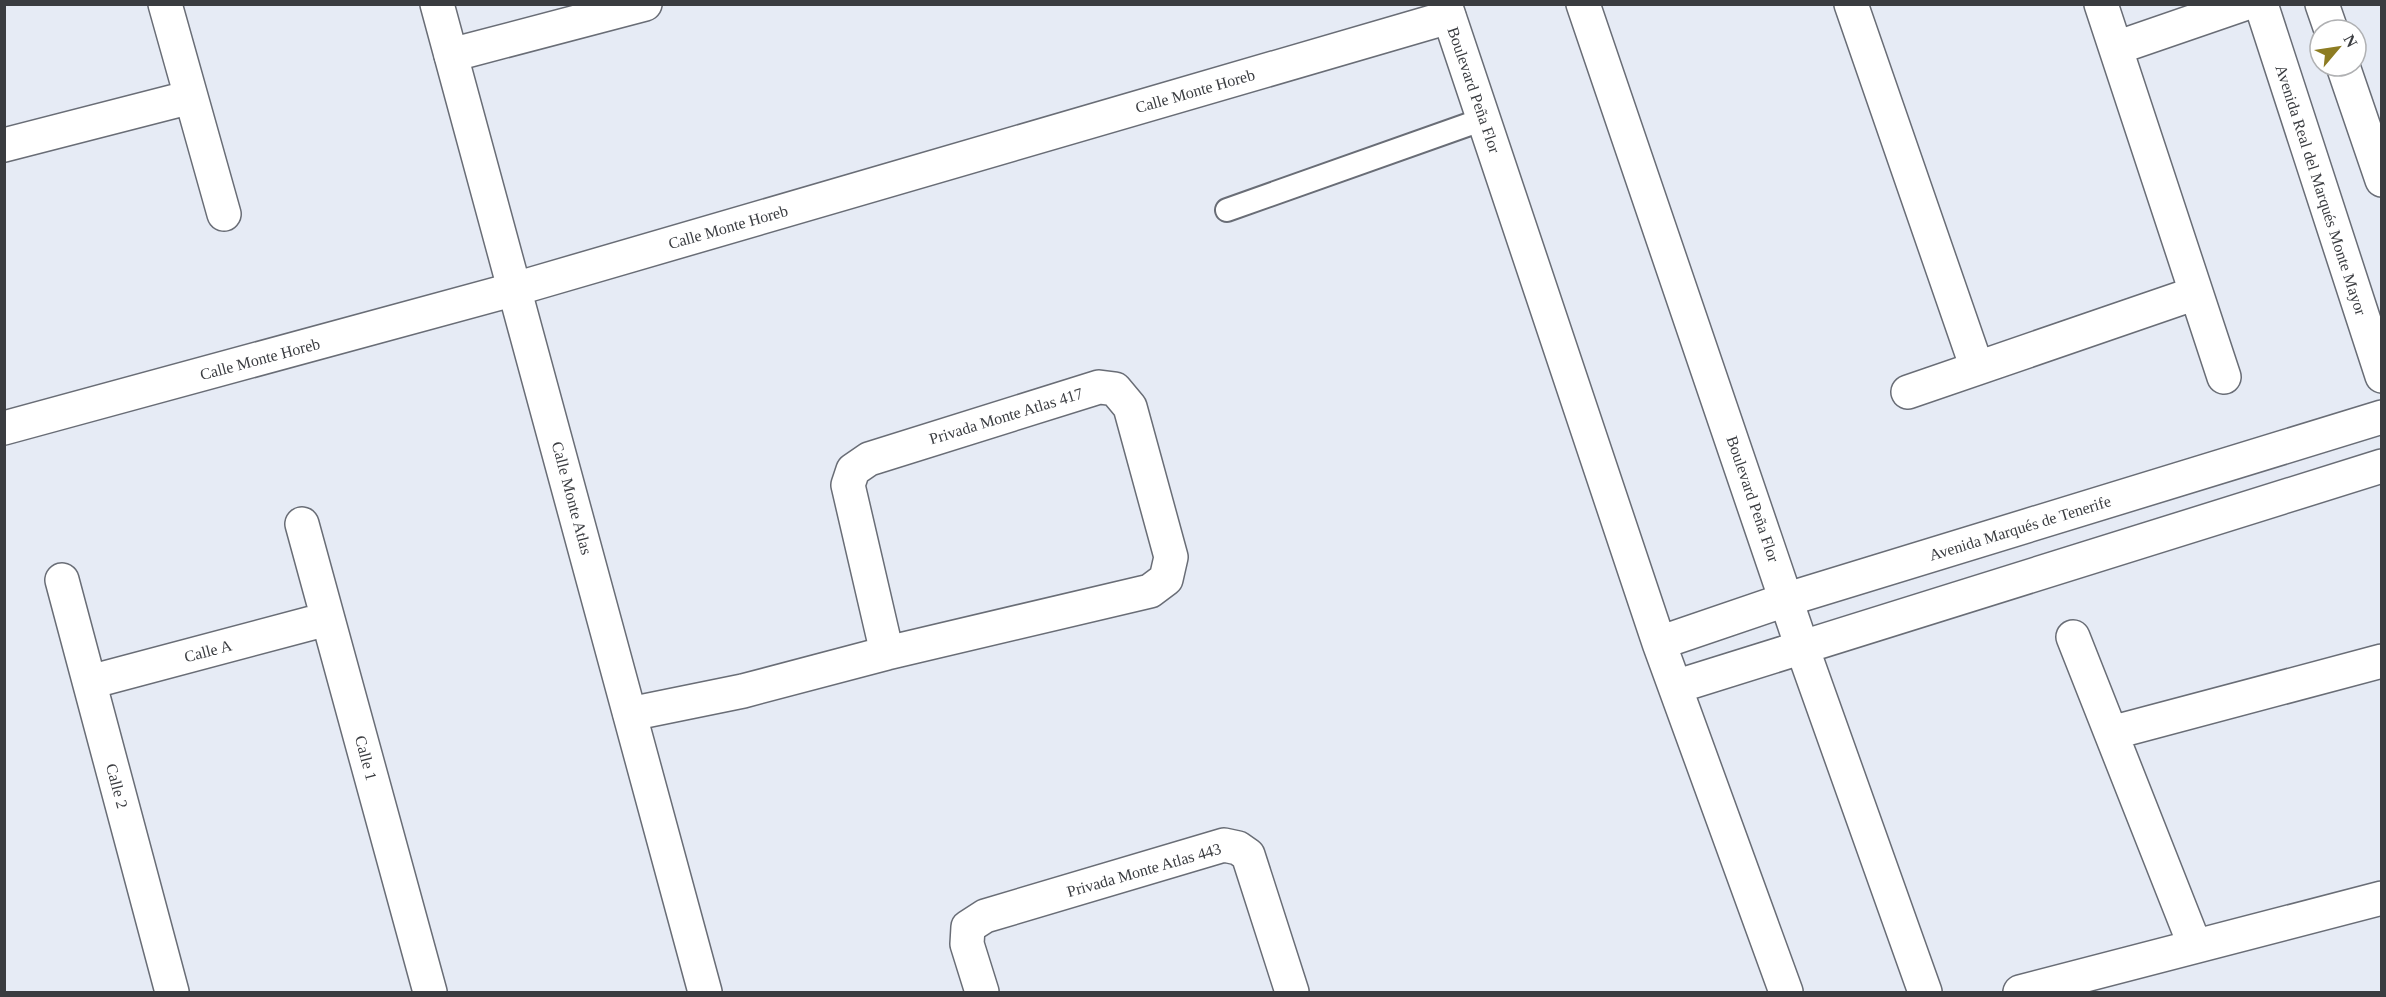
<svg xmlns="http://www.w3.org/2000/svg" width="2386" height="997" font-family="'Times New Roman',serif">
  <style>
    .lines { fill: none; stroke-linecap: round; stroke-linejoin: round }
    .lane-casing { stroke: #696d76; stroke-width: 26 }
    .street-casing { stroke: #696d76; stroke-width: 36 }
    .secondary-casing { stroke: #696d76; stroke-width: 36 }
    .lane { stroke: #fff; stroke-width: 22 }
    .street { stroke: #fff; stroke-width: 33 }
    .secondary { stroke: #fff; stroke-width: 33 }
    .labels { text-anchor: middle; dominant-baseline: central; stroke-width: 5; stroke-linejoin: round; paint-order: stroke }
    .street-label { font-size: 16px; fill: #3a3c40; stroke: #fff }
  </style>
  <rect width="100%" height="100%" fill="#e6ebf5"/>
  <g class="lines">
    <g class="lane-casing">
      <path id="lane" d="M1227 210 1484 119"/>
    </g>
    <g class="street-casing">
      <path id="street" d="M165 4 224 214
        M1851 4 1977 368
        M2101 4 2224 377
        M2116 48 2244 4
        M451 55 645 4
        M4 145 191 97
        M1908 392 2196 293
        M4 428 515 289 1449 17
        M302 524 430 992
        M62 580 172 992
        M2073 637 2195 946
        M90 682 327 619
        M630 714 743 691 887 653 1150 591 1166 579 1171 557 1130 407 1115 389 1099 387 869 459 853 470 848 485 887 653
        M2111 733 2382 661
        M982 992 967 944 968 927 985 916 1224 845 1238 848 1248 855 1292 992
        M2020 992 2382 898"/>
    </g>
    <g class="secondary-casing">
      <path id="secondary" d="M437 4 705 992
        M1445 4 1659 643 1786 992
        M1583 4 1802 647 1925 992
        M2261 4 2382 376
        M2322 4 2331 30
        M2343 66 2382 180
        M1659 643 1788 599 2382 417
        M1675 687 2382 466"/>
    </g>
    <use href="#lane" class="lane"/>
    <use href="#street" class="street"/>
    <use href="#secondary" class="secondary"/>
  </g>
  <g class="labels">
    <g class="street-label">
      <text transform="translate(1474 90) rotate(71)">Boulevard Peña Flor</text>
      <text transform="translate(1195 91) rotate(-16)">Calle Monte Horeb</text>
      <text transform="translate(2321 190) rotate(72)">Avenida Real del Marqués Monte Mayor</text>
      <text transform="translate(728 227) rotate(-16)">Calle Monte Horeb</text>
      <text transform="translate(260 359) rotate(-15)">Calle Monte Horeb</text>
      <text transform="translate(1006 416) rotate(-17)">Privada Monte Atlas 417</text>
      <text transform="translate(572 498) rotate(75)">Calle Monte Atlas</text>
      <text transform="translate(1753 499) rotate(71)">Boulevard Peña Flor</text>
      <text transform="translate(2020 528) rotate(-17)">Avenida Marqués de Tenerife</text>
      <text transform="translate(208 651) rotate(-15)">Calle A</text>
      <text transform="translate(366 758) rotate(75)">Calle 1</text>
      <text transform="translate(117 786) rotate(75)">Calle 2</text>
      <text transform="translate(1144 870) rotate(-16)">Privada Monte Atlas 443</text>
    </g>
  </g>
  <rect width="2386" height="997" fill="none" stroke="#3a3c40" stroke-width="12"/>
  <g transform="translate(2338 48) rotate(61)"><circle r="28" fill="#ffffff" stroke="#b0b1b3" stroke-width="1.5"/>
  <path d="M0-4.5L10 22L0 15L-10 22Z" fill="#8d7c22"/>
  <text y="-9" font-size="16" font-weight="bold" text-anchor="middle" fill="#3a3c40">N</text>
  </g>
</svg>
